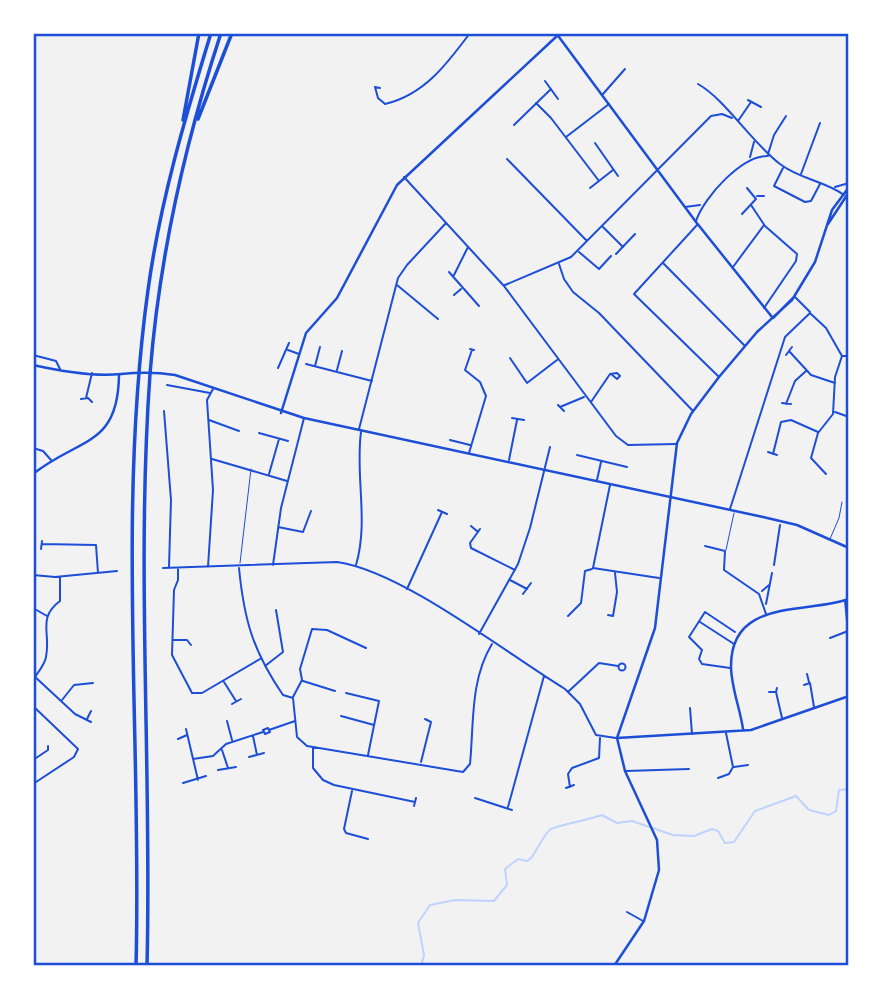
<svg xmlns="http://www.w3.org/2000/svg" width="882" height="999" font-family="Barlow,sans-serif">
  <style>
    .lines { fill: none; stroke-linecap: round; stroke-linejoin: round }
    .stream { stroke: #bfd3fe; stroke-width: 2 }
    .service { stroke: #1d4ed8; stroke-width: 1 }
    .pedestrian { stroke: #1d4ed8; stroke-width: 2 }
    .minor { stroke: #1d4ed8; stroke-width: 2 }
    .tertiary { stroke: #1d4ed8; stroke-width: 2.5 }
    .secondary { stroke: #1d4ed8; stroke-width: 2.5 }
    .primary { stroke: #1d4ed8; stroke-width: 2.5 }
    .motorway { stroke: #1d4ed8; stroke-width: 3.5 }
    .neatline { fill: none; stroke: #1d4ed8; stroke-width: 2.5 }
  </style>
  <rect width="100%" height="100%" fill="#f2f2f2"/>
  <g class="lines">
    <path class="stream" d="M421 966 424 955 418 923 430 905 455 900 494 901 507 885 505 869 518 859 527 861 531 858C538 849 543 835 551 829 555 826 592 819 602 815L617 823 632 821 673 835 694 836 712 829 718 831 725 843 734 842 755 811 796 796 809 810 829 815 836 811 839 790 849 789"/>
    <path class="service" d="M830 539 839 518 842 502
      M726 550 734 513
      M240 563 251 469"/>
    <path class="pedestrian" d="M774 565 780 525
      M762 591 769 585
      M766 604 772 573"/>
    <path class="minor" d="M545 81 558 99
      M698 84C726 100 751 142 780 164 799 179 825 181 844 195
      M380 88 375 87 378 98 385 104C424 95 447 64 470 33
      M603 94 625 69
      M748 100 761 107
      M536 103 551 118 599 181
      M738 121 751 102
      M514 125 551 89
      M566 137 609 104
      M595 143 618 176
      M768 154 774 135 786 116
      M750 157 754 142
      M507 159 587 241
      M783 168 774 186 805 202 811 201 820 184
      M801 174 820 123
      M404 177 504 286 616 436 628 445 676 444
      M835 187 849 183
      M590 188 613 170
      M757 196H764
      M751 205 765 226 797 254 796 261 764 308
      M685 207 700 205
      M742 214 756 199 747 188
      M696 221C704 197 742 155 768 156
      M697 225 634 294 718 376
      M603 227 623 247
      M579 252 599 269 611 256
      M616 254 635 234
      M663 263 745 346
      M559 264 564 279 573 292 599 313 693 411
      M733 267 764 225
      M449 272 479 306
      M454 275 468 247
      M397 285 438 319
      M505 285 571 257 711 116 722 114 732 118
      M454 295 461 289
      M795 297 810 312
      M811 314 826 328 842 356 835 377 833 414 818 433 811 458 826 474
      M470 349 474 350
      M288 350 299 354
      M789 351 811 375 835 383
      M33 355 56 361 60 369
      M786 355 792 347
      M843 356H849
      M510 358 527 383 557 360
      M306 364 372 381
      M315 366 320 347
      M278 368 289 343
      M337 370 342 351
      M167 385 210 393
      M86 398 92 373
      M81 399 88 398 92 402
      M591 402 610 374 617 373 620 376 617 379 611 374
      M782 403 791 404
      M786 404 795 381 806 371
      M558 405 564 411
      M560 407 584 397
      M164 411 171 500 169 567
      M835 412 849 417
      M512 418 524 420
      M209 420 239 431
      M359 429 398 278 407 265 446 223
      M259 433 288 441
      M450 440 470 445
      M33 448 43 451 51 460
      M768 452 777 455
      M469 453 486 396 480 382 465 370 472 350
      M773 454 781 422 791 420 818 432
      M577 455 627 467
      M212 459 287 481
      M509 460 517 420
      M269 474 279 439
      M597 480 601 462
      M610 485 593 568 659 578
      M730 509 785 337 810 313
      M438 510 447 514
      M471 526 478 532
      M278 527 303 532 311 511
      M480 529 470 543 471 548 515 570
      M42 544 96 545 98 573
      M705 546 725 551 724 570 759 594 766 614
      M41 549 42 541
      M273 565 281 508 304 418
      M356 565C369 521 355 476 361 432
      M208 567 213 490 207 400 213 389
      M163 568 337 562C402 571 506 653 565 689L580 704 596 735 616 738
      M239 568C244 620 253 651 283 695L293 698 297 737 307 746 463 772 470 764C474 723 470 680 492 644
      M178 569V580L174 590 172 655 192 693H202L260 659
      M33 575 55 577 117 571
      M510 580 527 589
      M407 589 442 512
      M523 594 531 583
      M845 601 848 631
      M33 608 47 616
      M608 615 613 616 617 592 615 573
      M568 616 581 603 585 571 592 569
      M700 622 734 644
      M479 634 518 564 530 528 550 447
      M830 638 848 631
      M174 640H187L191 645
      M618.5 667a3.5 3.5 0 1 1 7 0a3.5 3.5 0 1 1-7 0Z
      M265 666 283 652 276 610
      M730 668 702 664 699 659 702 650 689 637 705 612 735 632
      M807 674 809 682
      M33 675 75 714 91 722
      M35 677C39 671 45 664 46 657 51 633 37 618 60 601V577
      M303 681 335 691
      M224 682 236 701
      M804 685 810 683 814 707
      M569 691 599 663 618 666
      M769 692H776L777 688
      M776 692 782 718
      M346 693 379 701 368 755
      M293 697 302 680 300 669 312 629 327 630 366 648
      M62 700 74 685 93 683
      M232 704 241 699
      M33 706 78 749 74 757 33 784
      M690 708 692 734
      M341 716 374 725
      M87 719 91 711
      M33 720 35 717
      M227 721 232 740
      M268 728 270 732 265 734 263 730Z
      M186 729 198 780
      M269 730 295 721
      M253 736 257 755
      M178 739 187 735
      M313 747V768L323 780 334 785 415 802
      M222 750 228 768
      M249 757 264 753
      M193 759 213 756 226 744 263 732
      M33 760 48 750V746
      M421 762 431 722 425 719
      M734 767 748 765
      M218 770 236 767
      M626 771 689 769
      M718 778 729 774 733 767 726 733
      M183 783 206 776
      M570 787 568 774 572 768 599 758 600 738
      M566 788 574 785
      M352 791 344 829 346 833 368 839
      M475 798 512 810
      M414 806 416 798
      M508 807 544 676
      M627 912 643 921"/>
    <path class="tertiary" d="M556 33 696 222 772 317
      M281 413 306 333 337 298 397 185 557 36
      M33 474C80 437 118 447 119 375
      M743 729C740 708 731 687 731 666 731 598 806 614 849 599
      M617 738 751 730 849 696"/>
    <path class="secondary" d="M33 365C60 371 94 377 121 374 140 372 156 372 175 375L304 418 763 517 797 525 849 548"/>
    <path class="primary" d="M828 224 849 192
      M773 318 794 297
      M614 966 644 921 659 870 657 840 625 771 617 738 655 628 677 443 691 414 719 377 757 332 792 300 815 262 832 210 849 187"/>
    <path class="motorway" d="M198 119 232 33
      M183 120 199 33
      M136 966C142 741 117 513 148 290 160 202 185 118 211 33
      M147 966C152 769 136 571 150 374 159 259 185 143 221 33"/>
  </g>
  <rect width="882" height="999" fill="none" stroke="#ffffff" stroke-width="70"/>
  <rect x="35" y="35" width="812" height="929" class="neatline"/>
</svg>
